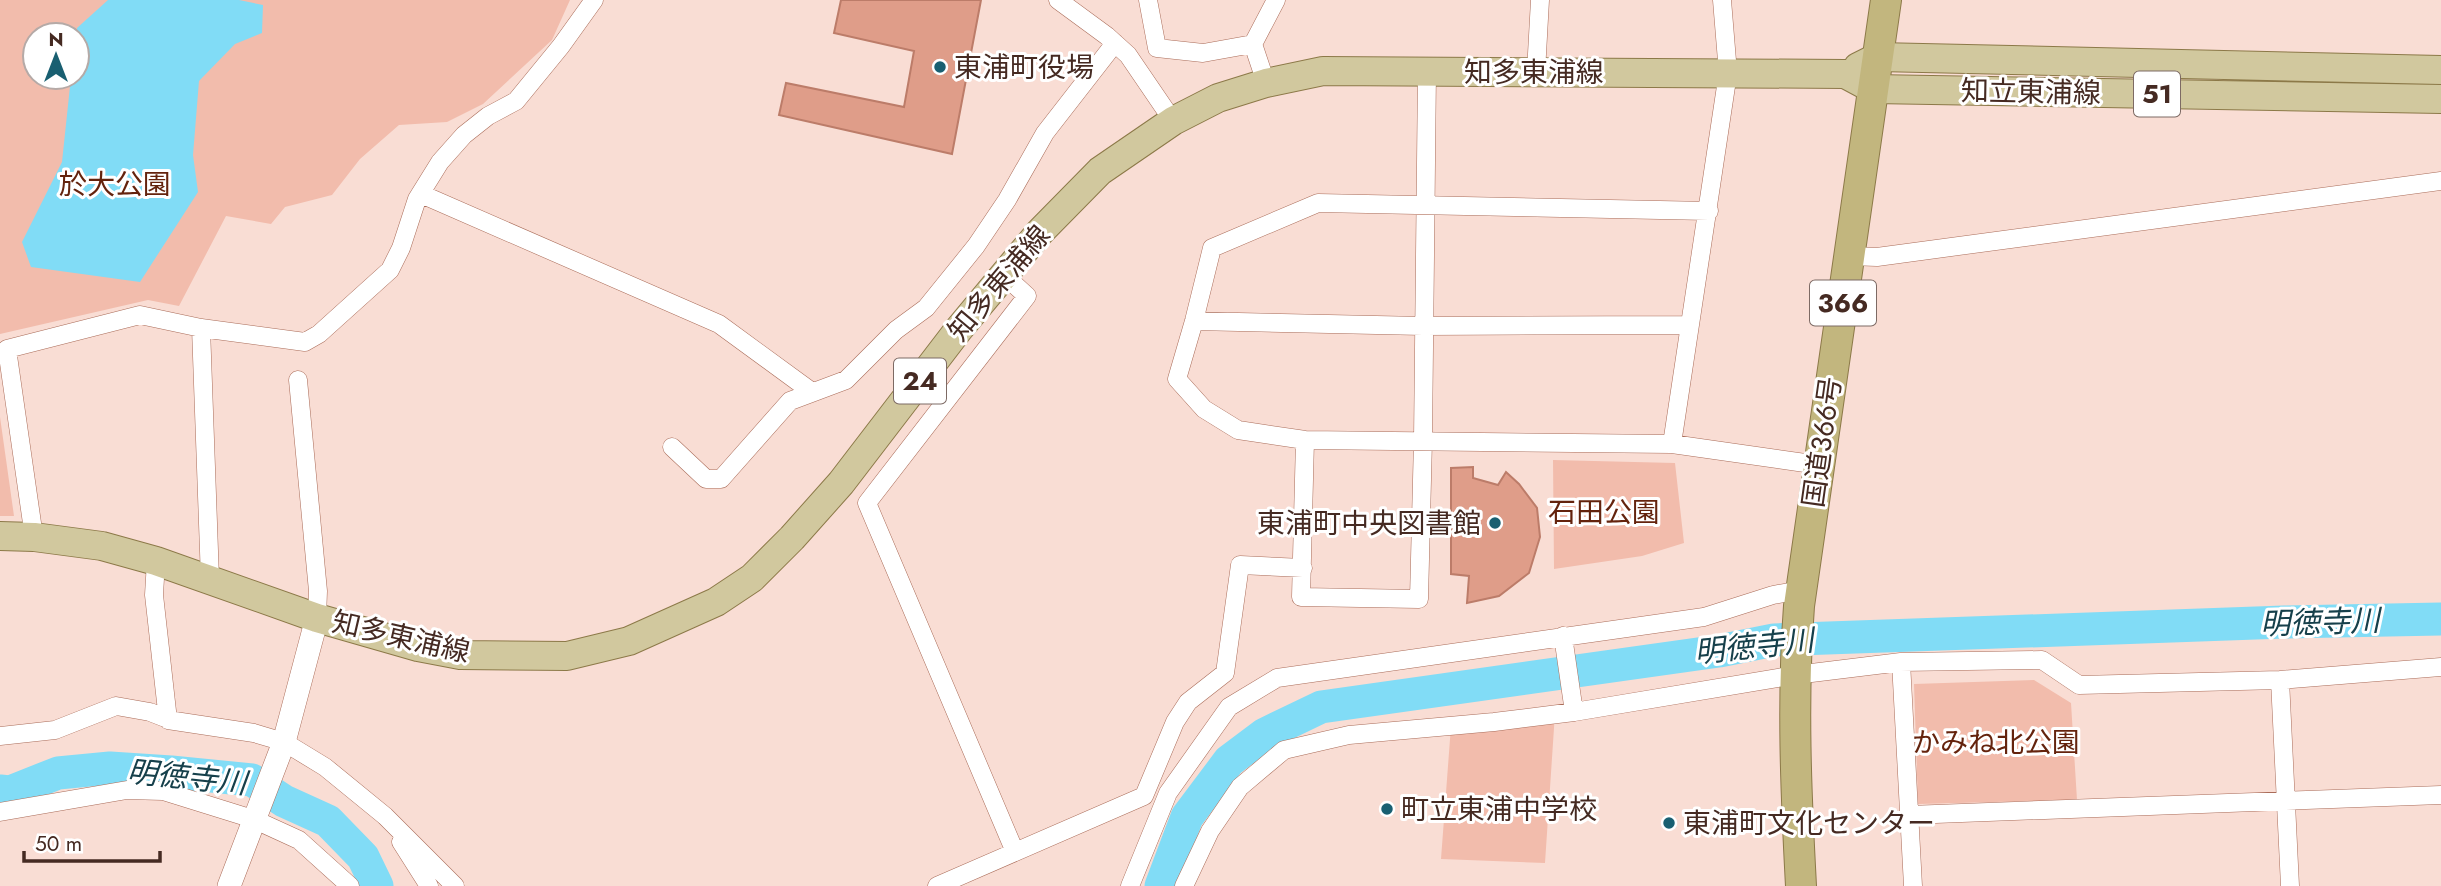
<svg xmlns="http://www.w3.org/2000/svg" width="2441" height="886" font-family="Jost,'Noto Sans JP',sans-serif">
  <style>
    .green { fill: #f2bcac; fill-rule: evenodd }
    .water { fill: #81dcf6 }
    .lines { fill: none; stroke-linecap: round; stroke-linejoin: round }
    .river { stroke: #81dcf6; stroke-width: 33 }
    .building { fill: #df9d89; stroke: #bc7c69; stroke-width: 2 }
    .minor-casing { stroke: #aa6c59; stroke-width: 19 }
    .tertiary-casing { stroke: #aa6c59; stroke-width: 24 }
    .primary-casing { stroke: #8c7948; stroke-width: 30 }
    .trunk-casing { stroke: #8c7948; stroke-width: 32 }
    .minor { stroke: #fff; stroke-width: 18 }
    .tertiary { stroke: #fff; stroke-width: 23 }
    .primary { stroke: #d1c89e; stroke-width: 28 }
    .trunk { stroke: #c2b67e; stroke-width: 30 }
    .poi-dot { fill: #195f71; stroke: #fff; stroke-width: 2.5 }
    .labels { text-anchor: middle; dominant-baseline: central; stroke-width: 6; stroke-linejoin: round; paint-order: stroke }
    .shield { fill: #fff; stroke: #7d6a64; stroke-width: 2 }
    .shield-label { font-size: 26px; font-weight: bold; fill: #452a22 }
    .poi-label { font-size: 28px; fill: #452a22; stroke: #fff; text-anchor: start }
    .street-label { font-size: 28px; fill: #452a22; stroke: #fff }
    .park-label { font-size: 28px; fill: #64230d; stroke: #fff }
    .water-label { font-size: 30px; font-style: italic; fill: #16404b; stroke: #fff }
  </style>
  <rect width="100%" height="100%" fill="#f9ddd4"/>
  <path class="green" d="M0 0H570L552 40 483 104 447 122 399 125 360 159 332 195 285 207 271 224 226 216 179 306 148 300 0 334ZM35 35H77V77H35Z
    M0 417 14 516H0Z
    M1553 460 1675 463 1684 543 1642 556 1554 569Z
    M2034 680 2071 703 2077 800 1918 804 1914 684Z
    M1555 713 1545 863 1441 859 1451 726Z"/>
  <path class="water" d="M108 0H239L263 5 262 33 235 44 199 81 193 155 198 192 140 282 31 267 22 242 62 162 71 77H77V28Z"/>
  <g class="lines">
    <path class="river" d="M0 791 10 792 58 773 110 768 171 772 252 780 284 801 328 821 363 857 377 886
      M1161 886 1187 817 1229 761 1265 734 1321 707 1719 651 1774 640 2284 622 2441 619"/>
  </g>
  <path class="building" d="M841 0H981L952 154 779 115 786 83 904 107 914 51 834 33Z
    M1473 467V478L1498 485 1506 472 1519 484 1537 508 1540 537 1529 573 1499 596 1467 603 1469 576 1451 574V468Z"/>
  <g class="lines">
    <g class="minor-casing">
      <path id="minor" d="M1058 0 1107 36 1128 55 1173 121
        M1148 0 1157 48 1203 53 1253 44
        M1536 72 1540 0
        M1266 83 1253 44 1276 0
        M421 194 719 324 812 392
        M1709 211 1318 203 1212 248 1194 321 1177 379 1204 409 1238 430 1305 440 1672 444 1819 465
        M1849 256 1877 257 2441 181
        M1004 275 1027 296 867 503 1015 852
        M1194 321 1423 326 1690 325
        M201 328 210 579
        M298 380 318 591 317 618
        M1305 440 1301 597 1419 599 1423 440 1427 71
        M1672 444 1728 73 1722 0
        M672 447 706 479H721L790 401 846 380 896 330 926 308 976 246 1007 200 1045 133 1115 43
        M34 537 7 349 140 315 201 328 305 342 319 334 390 270 401 248 417 199 440 162 464 135 488 116 516 101 561 46 594 0
        M156 561 154 595 168 720 254 733 284 742 325 767 385 816 455 886
        M1563 636 1574 712
        M1901 662 1913 886
        M2280 680 2290 886
        M0 736 55 730 116 706 150 712 168 719
        M0 812 127 790 163 791 253 819 299 840 350 886
        M1909 815 2441 795
        M401 842 429 886
        M937 886 1144 796 1175 722 1188 702 1225 673 1240 565 1303 568
        M1130 886 1168 793 1229 707 1277 678 1704 617 1773 595 1801 590
        M1184 886 1210 831 1240 787 1284 750 1349 735 1494 722 1574 712 1795 675 1901 662 2042 660 2079 685 2280 680 2441 667"/>
    </g>
    <g class="tertiary-casing">
      <path id="tertiary" d="M229 886 284 742 317 618"/>
    </g>
    <g class="primary-casing">
      <path id="primary" d="M1858 67 1878 57 2441 70
        M0 536 34 537 102 546 156 561 317 618 418 647 460 655 567 656 629 641 716 602 752 578 792 538 841 483 959 329 1039 233 1100 171 1173 121 1218 98 1266 83 1323 71 1845 74 1873 89 2441 99"/>
    </g>
    <g class="trunk-casing">
      <path id="trunk" d="M1801 886C1796 793 1792 700 1799 606L1886 0"/>
    </g>
    <use href="#minor" class="minor"/>
    <use href="#tertiary" class="tertiary"/>
    <use href="#primary" class="primary"/>
    <use href="#trunk" class="trunk"/>
  </g>
  <g class="poi-dot">
    <circle cx="940" cy="67" r="7"/>
    <circle cx="1495" cy="523" r="7"/>
    <circle cx="1387" cy="809" r="7"/>
    <circle cx="1669" cy="823" r="7"/>
  </g>
  <g class="labels">
    <g class="shield">
      <rect x="2134" y="71.5" width="46" height="45" rx="5"/>
      <rect x="1810" y="280.5" width="66" height="45" rx="5"/>
      <rect x="894" y="358.5" width="52" height="45" rx="5"/>
    </g>
    <g class="shield-label">
      <text x="2157" y="94">51</text>
      <text x="1843" y="303">366</text>
      <text x="920" y="381">24</text>
    </g>
    <g class="poi-label">
      <text x="954" y="67">東浦町役場</text>
      <text x="1481" y="523" text-anchor="end">東浦町中央図書館</text>
      <text x="1401" y="809">町立東浦中学校</text>
      <text x="1683" y="823">東浦町文化センター</text>
    </g>
    <g class="street-label">
      <text x="1534" y="72">知多東浦線</text>
      <text transform="translate(2031 92) rotate(1)">知立東浦線</text>
      <text transform="translate(999 283) rotate(-50)">知多東浦線</text>
      <text transform="translate(1822 442) rotate(-82)">国道366号</text>
      <text transform="translate(401 637) rotate(13)">知多東浦線</text>
    </g>
    <g class="park-label">
      <text x="115" y="184">於大公園</text>
      <text x="1604" y="512">石田公園</text>
      <text x="1996" y="742">かみね北公園</text>
    </g>
    <g class="water-label">
      <text transform="translate(2320 622) rotate(-2)">明徳寺川</text>
      <text transform="translate(1754 646) rotate(-6)">明徳寺川</text>
      <text transform="translate(187 777) rotate(6)">明徳寺川</text>
    </g>
  </g>
  <g transform="translate(56 56)"><circle r="33" fill="#ffffff" stroke="#b5aaa7" stroke-width="2"/>
  <path d="M0-5L12 26L0 18L-12 26Z" fill="#195f71"/>
  <text y="-10" font-size="19" font-weight="bold" text-anchor="middle" fill="#452a22">N</text>
  </g>
  <path d="M24 851v10h136v-10" fill="none" stroke="#452a22" stroke-width="3.5"/>
  <text x="35" y="851" font-size="21" fill="#452a22" stroke="#ffffff" stroke-width="5" paint-order="stroke">50 m</text>
</svg>
